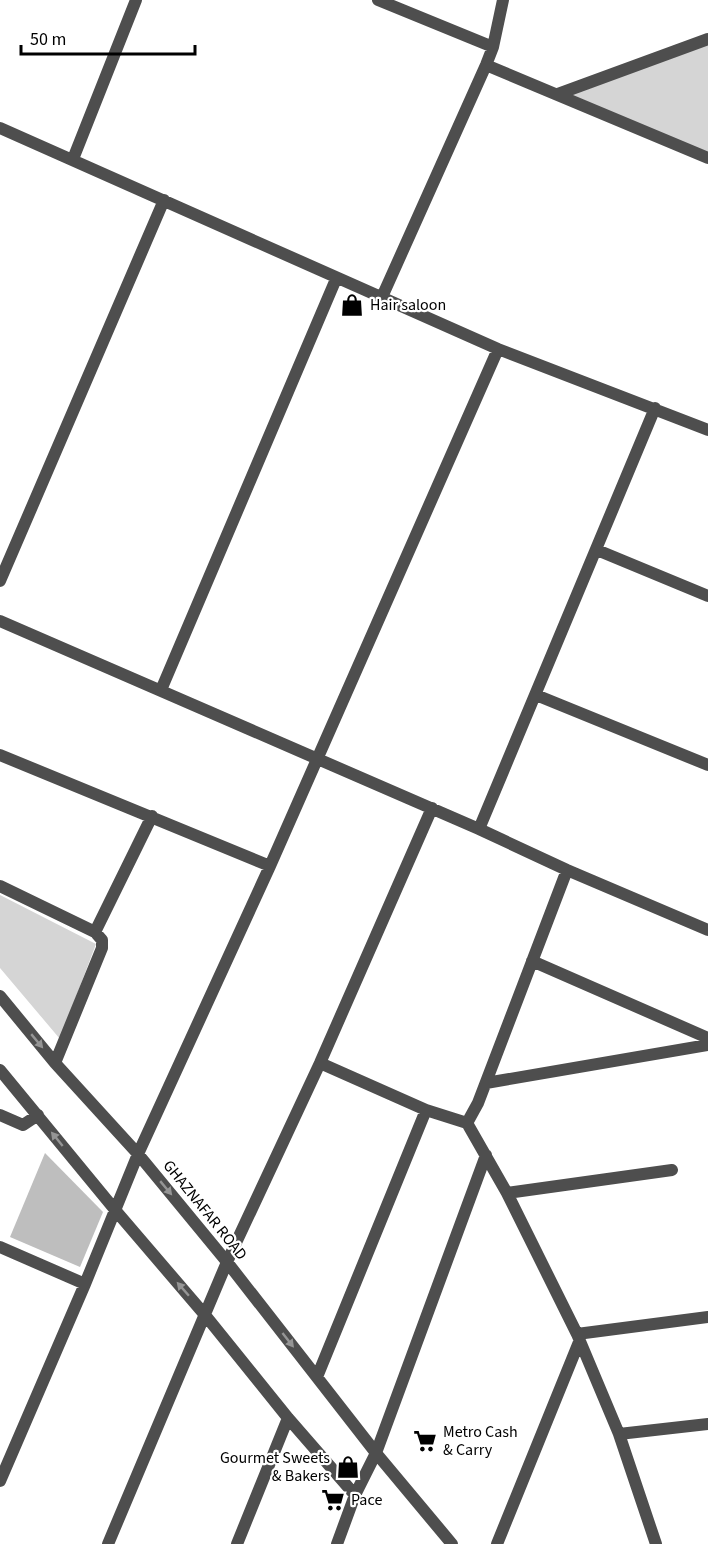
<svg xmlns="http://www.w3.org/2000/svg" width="708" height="1544" font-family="'Source Sans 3',sans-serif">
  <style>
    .green { fill: #d5d5d5 }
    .building { fill: #bebebe }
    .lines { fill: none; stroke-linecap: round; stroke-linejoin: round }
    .minor { stroke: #4e4e4e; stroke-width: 12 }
    .oneway { fill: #959595 }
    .labels { text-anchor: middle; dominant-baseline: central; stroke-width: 4.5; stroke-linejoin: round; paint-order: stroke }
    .poi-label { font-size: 16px; fill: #000; stroke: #fff; text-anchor: start }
    .street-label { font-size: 16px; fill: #000; stroke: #fff }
  </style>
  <rect width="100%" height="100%" fill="#fff"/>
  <path class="green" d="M708 39V158L558 94Z
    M0 895 96 944 60 1039 0 968Z"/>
  <path class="building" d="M45 1153 103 1212 80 1267 10 1237Z"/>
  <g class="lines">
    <path class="minor" d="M378 0 493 47
      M486 65 708 158
      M558 94 708 39
      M0 128 498 349 708 430
      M73 159 136 0
      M382 297 486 65 493 47 503 0
      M597 550 708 596
      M0 581 164 200
      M0 621 479 829 567 870 708 930
      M161 690 336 279
      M536 695 708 765
      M0 755 270 866
      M479 829 655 408
      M0 886 95 932 102 940V948L55 1063
      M95 932 152 816
      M532 961 708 1038
      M0 996 55 1063 138 1154 227 1262 376 1453 452 1544
      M320 1063 426 1110 467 1123 507 1193 577 1334 619 1434 656 1544
      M0 1070 116 1211 205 1315 288 1418 355 1495
      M486 1083 708 1045
      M0 1115 23 1125 38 1115
      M467 1123 478 1103 567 870
      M507 1193 672 1170
      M0 1247 85 1284
      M577 1334 708 1317
      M317 1377 426 1110
      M619 1434 708 1424
      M0 1481 85 1284 138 1154 270 866 498 349
      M108 1544 227 1262 320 1063 432 808
      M237 1544 288 1418
      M337 1544 355 1495 376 1453 486 1155
      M497 1544 579 1342"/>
  </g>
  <defs><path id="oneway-solid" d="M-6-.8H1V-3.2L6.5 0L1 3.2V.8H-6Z" transform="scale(1.5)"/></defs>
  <g class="oneway">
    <use href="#oneway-solid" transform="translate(37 1041) rotate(50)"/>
    <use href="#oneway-solid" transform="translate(57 1139) rotate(-129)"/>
    <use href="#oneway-solid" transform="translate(166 1188) rotate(50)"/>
    <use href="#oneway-solid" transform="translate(183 1289) rotate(-131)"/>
    <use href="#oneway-solid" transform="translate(288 1340) rotate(52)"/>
  </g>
  <defs>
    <g id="shop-bare" transform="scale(1.8)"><path d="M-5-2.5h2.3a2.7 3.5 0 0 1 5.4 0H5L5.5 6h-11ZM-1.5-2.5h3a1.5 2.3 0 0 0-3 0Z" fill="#000" stroke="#fff" stroke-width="2.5" paint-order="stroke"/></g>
    <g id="supermarket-bare" transform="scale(1.8)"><path d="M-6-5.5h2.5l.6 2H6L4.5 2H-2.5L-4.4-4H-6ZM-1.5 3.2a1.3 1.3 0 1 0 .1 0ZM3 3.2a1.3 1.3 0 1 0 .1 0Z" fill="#000" stroke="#fff" stroke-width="2.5" paint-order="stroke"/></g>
  </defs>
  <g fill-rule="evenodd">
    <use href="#shop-bare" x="352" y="305"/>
    <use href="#supermarket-bare" x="425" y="1441"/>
    <use href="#shop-bare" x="348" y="1467"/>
    <use href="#supermarket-bare" x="333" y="1500"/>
  </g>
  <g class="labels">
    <g class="poi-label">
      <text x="370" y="305">Hair saloon</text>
      <text x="443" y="1432">Metro Cash<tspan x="443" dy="18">&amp; Carry</tspan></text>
      <text x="330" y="1458" text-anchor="end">Gourmet Sweets<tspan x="330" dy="18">&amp; Bakers</tspan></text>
      <text x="351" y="1500">Pace</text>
    </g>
    <g class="street-label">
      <text transform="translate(205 1210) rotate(51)">GHAZNAFAR ROAD</text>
    </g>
  </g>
  <path d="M21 45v9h174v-9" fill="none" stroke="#000000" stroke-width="3"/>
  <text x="30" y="45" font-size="18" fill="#000000" stroke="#ffffff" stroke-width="4.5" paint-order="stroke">50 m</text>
</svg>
